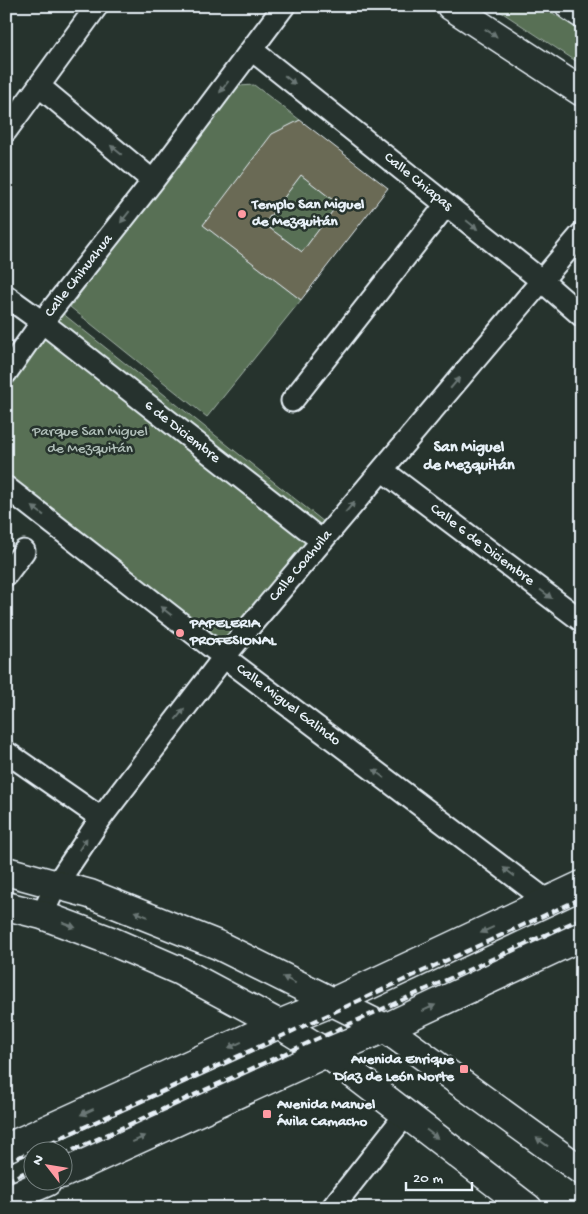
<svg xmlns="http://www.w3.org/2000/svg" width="588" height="1214" font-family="'Gochi Hand',sans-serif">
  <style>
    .green { fill: #587055; stroke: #a0b0a6 }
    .building { fill: #6b6a55; stroke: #e8f1f8; fill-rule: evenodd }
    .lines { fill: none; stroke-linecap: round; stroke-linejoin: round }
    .minor-casing { stroke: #e8f1f8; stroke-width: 25 }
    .major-casing { stroke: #e8f1f8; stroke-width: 31 }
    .minor { stroke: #26332d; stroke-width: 21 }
    .major { stroke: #26332d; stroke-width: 28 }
    .rail { stroke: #e8f1f8; stroke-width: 4; stroke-dasharray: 8 4; stroke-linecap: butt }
    .oneway { fill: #6a7674 }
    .poi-dot { fill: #ff9aa2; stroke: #26332d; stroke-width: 2 }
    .labels { text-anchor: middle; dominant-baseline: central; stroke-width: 5; stroke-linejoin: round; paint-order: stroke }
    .street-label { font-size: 15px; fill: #e8f1f8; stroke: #26332d }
    .poi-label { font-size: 15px; font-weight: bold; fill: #e8f1f8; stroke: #26332d; text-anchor: start }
    .park-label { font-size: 15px; fill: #aebdb7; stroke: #26332d }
    .neighbourhood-label { font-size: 16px; font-weight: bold; fill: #e8f1f8; stroke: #26332d }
  </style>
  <rect width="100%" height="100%" fill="#26332d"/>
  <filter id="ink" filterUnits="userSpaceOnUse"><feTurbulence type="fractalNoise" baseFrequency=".02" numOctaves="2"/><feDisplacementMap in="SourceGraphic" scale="10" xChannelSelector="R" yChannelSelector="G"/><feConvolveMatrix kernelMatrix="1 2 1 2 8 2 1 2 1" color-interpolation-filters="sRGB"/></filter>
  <g filter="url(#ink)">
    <path class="green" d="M492 6H542L582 32V65Z
      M254 85 300 120 203 225 301 300 207 417 70 307 239 86Z
      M301 175 338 204 302 252 264 224Z
      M57 309 324 522 222 644 6 481V379Z"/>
    <path class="building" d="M300 120 388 188 301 300 203 225 272 134ZM301 175 338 204 302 252 264 224Z"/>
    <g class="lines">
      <g class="minor-casing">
        <path id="minor" d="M252 50 542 281 582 316
          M39 86 153 181
          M6 131 97 6
          M6 296 42 322 322 541
          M6 373 42 322 153 181 284 6
          M292 401 446 205
          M382 470 582 621
          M6 487 224 657 547 901
          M6 575 24 551
          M6 752 101 818
          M42 915 56 885 101 818 224 657 582 233
          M332 1208 406 1114"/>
      </g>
      <g class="major-casing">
        <path id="major" d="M451 6 582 92
          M570 6 582 14
          M6 871 90 894 218 945 385 1028 582 1171
          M6 906 42 915 111 941 180 971 279 1024 326 1053 528 1208
          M6 1148 279 1024 333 1002 582 885
          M62 1174 326 1053 385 1028 582 936
          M6 1200 47 1182"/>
      </g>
      <use href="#minor" class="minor"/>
      <use href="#major" class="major"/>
      <path class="rail" d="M62 1155 582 918
        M6 1163 582 898
        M6 1181 32 1169"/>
    </g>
    <defs><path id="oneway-solid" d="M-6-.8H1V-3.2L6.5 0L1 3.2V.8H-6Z" transform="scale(1.25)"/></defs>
    <g class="oneway">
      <use href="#oneway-solid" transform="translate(491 33) rotate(33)"/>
      <use href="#oneway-solid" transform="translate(290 80) rotate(39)"/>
      <use href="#oneway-solid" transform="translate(224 87) rotate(127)"/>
      <use href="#oneway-solid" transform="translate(116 150) rotate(-140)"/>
      <use href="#oneway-solid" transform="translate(125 217) rotate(128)"/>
      <use href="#oneway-solid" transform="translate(472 225) rotate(39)"/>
      <use href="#oneway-solid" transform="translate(455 383) rotate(-50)"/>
      <use href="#oneway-solid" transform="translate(350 507) rotate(-50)"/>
      <use href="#oneway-solid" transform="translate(38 511) rotate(-143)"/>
      <use href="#oneway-solid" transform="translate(546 594) rotate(37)"/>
      <use href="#oneway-solid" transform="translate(166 611) rotate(-142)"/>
      <use href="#oneway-solid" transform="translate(180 714) rotate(-52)"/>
      <use href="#oneway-solid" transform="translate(379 774) rotate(-143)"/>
      <use href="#oneway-solid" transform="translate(83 844) rotate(-57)"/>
      <use href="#oneway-solid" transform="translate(509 872) rotate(-143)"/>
      <use href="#oneway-solid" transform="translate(141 914) rotate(-158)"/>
      <use href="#oneway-solid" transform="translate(69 925) rotate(21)"/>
      <use href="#oneway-solid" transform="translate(487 930) rotate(155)"/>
      <use href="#oneway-solid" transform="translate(289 980) rotate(-153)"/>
      <use href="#oneway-solid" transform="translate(429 1008) rotate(-25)"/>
      <use href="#oneway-solid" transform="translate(235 1045) rotate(156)"/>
      <use href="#oneway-solid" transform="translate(87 1112) rotate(156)"/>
      <use href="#oneway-solid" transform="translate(432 1134) rotate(37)"/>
      <use href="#oneway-solid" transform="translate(139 1139) rotate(-25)"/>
      <use href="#oneway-solid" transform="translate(542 1142) rotate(-144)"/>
    </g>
  </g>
  <g class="poi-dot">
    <circle cx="242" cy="214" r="5"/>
    <circle cx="180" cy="633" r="5"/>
    <rect x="459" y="1064" width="10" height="10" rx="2.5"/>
    <rect x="262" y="1109" width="10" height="10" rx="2.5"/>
  </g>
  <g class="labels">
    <g class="street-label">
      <text transform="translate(418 182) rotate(39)">Calle Chiapas</text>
      <text transform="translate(79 276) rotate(-52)">Calle Chihuahua</text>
      <text transform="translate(182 432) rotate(38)">6 de Diciembre</text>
      <text transform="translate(482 545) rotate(37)">Calle 6 de Diciembre</text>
      <text transform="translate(301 566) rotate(-50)">Calle Coahuila</text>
      <text transform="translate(288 705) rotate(37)">Calle Miguel Galindo</text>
    </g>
    <g class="poi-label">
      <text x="252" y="205">Templo San Miguel<tspan x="252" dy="17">de Mezquitán</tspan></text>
      <text x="190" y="624">PAPELERIA<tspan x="190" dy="17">PROFESIONAL</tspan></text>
      <text x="454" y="1060" text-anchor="end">Avenida Enrique<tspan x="454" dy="17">Díaz de León Norte</tspan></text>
      <text x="277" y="1105">Avenida Manuel<tspan x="277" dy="17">Ávila Camacho</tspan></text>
    </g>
    <g class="park-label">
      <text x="90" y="432">Parque San Miguel<tspan x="90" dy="17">de Mezquitán</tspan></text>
    </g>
    <g class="neighbourhood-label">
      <text x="469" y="448">San Miguel<tspan x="469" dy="18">de Mezquitán</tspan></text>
    </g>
  </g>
  <rect width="588" height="1214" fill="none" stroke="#26332d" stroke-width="25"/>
  <rect x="12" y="12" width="563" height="1189" fill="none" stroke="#e8f1f8" stroke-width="2" filter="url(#ink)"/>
  <g transform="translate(48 1166) rotate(301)"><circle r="24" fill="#26332d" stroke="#747f7e"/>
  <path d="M0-4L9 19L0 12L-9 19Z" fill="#ff9aa2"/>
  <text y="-8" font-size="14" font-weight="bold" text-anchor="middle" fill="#e8f1f8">N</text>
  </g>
  <path d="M406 1182v8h66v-8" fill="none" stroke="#e8f1f8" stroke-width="2.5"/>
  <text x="413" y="1182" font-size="15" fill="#e8f1f8" stroke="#26332d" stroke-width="4" paint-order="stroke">20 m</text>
</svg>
